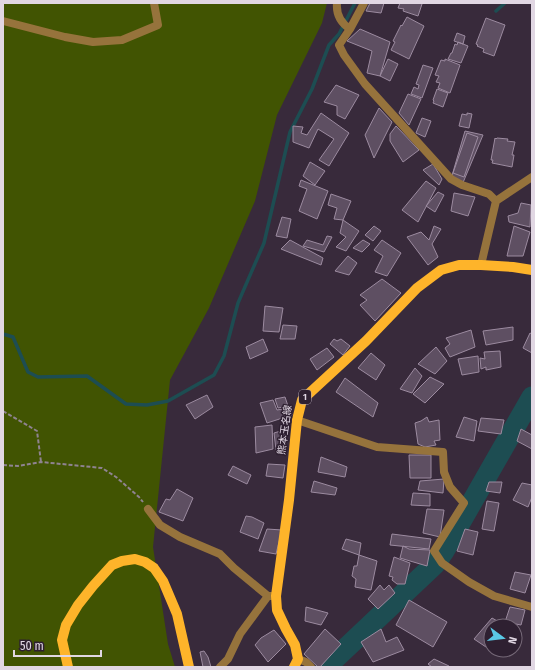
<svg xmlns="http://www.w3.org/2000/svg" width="535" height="670" font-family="'Fira Sans Condensed','Noto Sans JP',sans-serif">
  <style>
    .green { fill: #415402 }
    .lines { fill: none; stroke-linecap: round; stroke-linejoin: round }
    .stream { stroke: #1d4d52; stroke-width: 3.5 }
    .river { stroke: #1d4d52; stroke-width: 21 }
    .building { fill: #5e4f62; stroke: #9c8ba0 }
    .path { stroke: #8f8391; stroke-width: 2; stroke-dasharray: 4 2; stroke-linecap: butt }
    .minor { stroke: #96733c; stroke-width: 8 }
    .primary { stroke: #feb42a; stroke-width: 10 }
    .labels { text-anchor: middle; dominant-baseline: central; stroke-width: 3; stroke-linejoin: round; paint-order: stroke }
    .shield { fill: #2e2031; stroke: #aba0ae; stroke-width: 1 }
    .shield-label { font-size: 9px; font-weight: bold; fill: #e1d7e3 }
    .street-label { font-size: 10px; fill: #e1d7e3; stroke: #2e2031 }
  </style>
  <rect width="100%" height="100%" fill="#382a3b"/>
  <path class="green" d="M3 3H327L322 23 277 115 255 201 209 308 170 380 153 547 168 644 175 667H3Z"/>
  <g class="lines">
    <path class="stream" d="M496 11 505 3
      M3 334 13 337 28 372 38 377 87 376 126 404 147 405 168 401 214 375 224 356 238 303 264 243 290 132 312 89 329 45 339 34 355 3"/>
    <path class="river" d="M326 667 435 564 444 551 532 397"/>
  </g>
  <path class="building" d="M370 3H384L381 13 366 11Z
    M400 3H420L422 4 418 16 403 11 404 9 398 8Z
    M407 17 424 26 409 59 391 50 395 42 393 41 401 25 402 26Z
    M486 18 505 25 494 56 483 52 484 49 477 46 478 45 476 44Z
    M360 29 390 42 380 76 367 73 372 51 347 41Z
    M457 33 465 36 463 44 454 41Z
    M458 42 468 46 461 63 448 59 451 53H452L455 44 457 45Z
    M388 59 398 64 390 81 380 76Z
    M445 59 460 65 450 93 438 88 440 83 436 82 439 76 435 75 441 60 445 61Z
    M423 65 433 68 422 98 411 94 414 87 418 89 419 85 416 84Z
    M336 85 359 95 345 119 337 115V106L324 102Z
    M437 89 448 93 443 107 433 103 434 101 433 100Z
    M408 94 421 99 409 125 399 113Z
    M379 108 392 122 374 158 365 135Z
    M321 113 349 133 329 166 319 160 334 139 318 129 309 148 293 142V126L303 127 301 133 307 135Z
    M467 113 472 114 469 128 459 126 462 114 467 115Z
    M422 118 431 121 425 137 416 133Z
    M396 126 419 150 403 162 390 141V134Z
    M465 131 483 135 462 185 451 179Z
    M467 133 478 137 464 177 453 173Z
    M495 138 496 139 497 138 508 139 507 141 515 142 512 155H514L512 167 492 163 493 160H491Z
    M310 162 325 171 315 185 303 176Z
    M433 164 442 179 439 185 423 170Z
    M301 180 328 191 317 219 299 211 307 189 299 186Z
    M426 181 436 188 418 222 402 210Z
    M438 192 444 195 435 212 426 206Z
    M454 193 475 197 468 216 451 211Z
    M331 194 351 201 343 220 334 219 337 208 328 205Z
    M521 203 531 205 530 227 509 222 508 216 518 213Z
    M282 217 291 219 287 238 276 236Z
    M343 220 359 231 346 251 336 247 346 237 340 233Z
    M374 226 381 231 373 241 365 235Z
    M434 226 441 229 432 244 438 257 428 265 407 237 421 232 429 240Z
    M514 226 530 232 523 256H507Z
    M327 236 332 237 324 252 303 246 307 240 323 245Z
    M290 240 323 258 321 265 281 249Z
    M363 240 370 244 362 252 353 248Z
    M382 240 401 253 387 276 375 272 383 256 374 250Z
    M348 256 357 263 349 275 335 271Z
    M382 279 401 293 375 321 360 305 367 300 360 295Z
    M265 306 283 308 279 332 263 331Z
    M283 325 297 326 295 339H280Z
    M513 327V340L486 345 483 331Z
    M471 330 475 347 450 357 445 348 450 344 446 338Z
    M530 333 532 334V353L523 348Z
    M263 339 268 351 250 359 246 347Z
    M334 339 337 341 341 339 350 346 343 355 330 344Z
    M436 347 447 361 435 374 418 364Z
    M327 348 334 357 317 370 310 359Z
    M500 351 501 367 486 370V367L481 369 480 358 485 359 484 352Z
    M371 353 385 365 376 380 358 368Z
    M478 356 479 372 462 375 458 359Z
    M415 368 422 376 412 393 400 389Z
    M430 377 444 384 425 403 413 394Z
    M345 378 378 403 373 417 336 392Z
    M207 395 213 407 195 419 186 405Z
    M285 397 288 406 278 408 275 399Z
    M273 400 277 410 289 408 292 415 267 423 260 403Z
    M427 417 429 422 439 420 440 440 434 441 436 445 425 447 418 444 415 423 421 421Z
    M464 417 477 421 474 441 456 437Z
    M481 418 504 420 501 434 478 431Z
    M272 425 273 449 256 453 255 427Z
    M521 429 532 435V449L517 441Z
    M284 430 286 447 276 450 274 433Z
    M409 455H431V478H410Z
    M321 457 347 467 345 477 318 472Z
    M268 464 285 465 283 478 266 476Z
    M233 466 251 475 247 484 228 475Z
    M444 479 443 493 418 490 420 481Z
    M314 481 337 488 335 495 311 492Z
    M489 482H502L500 493 486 491Z
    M522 483 532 485V497L528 507 513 500Z
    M177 489 193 498 183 521 159 512 166 499 170 500Z
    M413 493 430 494V506L411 505Z
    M487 501 499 503 494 531 482 529Z
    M427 509 444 510 440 537 423 533Z
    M246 516 252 517 264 523 258 539 240 532Z
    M267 529 282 530 276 554 259 551Z
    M465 529 478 532 473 555 457 551Z
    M392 534 431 539 429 549 390 545Z
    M346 539 361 543 359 555 342 549Z
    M403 546 409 549 430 550 427 566 400 558Z
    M359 555 377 561 371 590 355 587 356 579 352 576 354 566H357Z
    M394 557 410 563 405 584H397L392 580 393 577 389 576Z
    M515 572 531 575 525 593 510 589Z
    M380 585 384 590 389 585 395 593 378 609 368 599Z
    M409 600 447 622 433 647 396 625Z
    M306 607 328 613 321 625 305 621Z
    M510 607 525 610 521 625 505 622Z
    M492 618 506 626H491V650H493L492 651 474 639Z
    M325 629 341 644 320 667H318L304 654Z
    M381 629 386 642 397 637 404 650 373 662 361 642Z
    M274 630 286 644 268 662 255 645 261 638Z
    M204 651 208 657 211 667H203L200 652Z
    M434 659 449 666V667H432L428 664Z"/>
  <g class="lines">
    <path class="path" d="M3 411 37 431 41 462
      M3 465 18 466 41 462 102 468 116 477 139 497 143 502"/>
    <path class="minor" d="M337 3C336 14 341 23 350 29
      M364 3 350 29 339 45 344 55 365 84 451 179 462 185 489 194 496 201
      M3 21 65 37 93 42 122 40 158 25 154 3
      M481 265 496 201 532 177
      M297 420 377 447 443 452 444 472 450 487 464 503 434 551 442 563 469 582 494 596 532 607
      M148 509 160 525 180 537 220 554 234 568 268 596H276
      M298 659 306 662 311 667
      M220 667 228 659 240 634 268 596"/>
    <path class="primary" d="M68 667 62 640 66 625 78 605 93 586 112 565 122 561 135 559 145 562 154 568 163 581 177 614 189 667
      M294 667 298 659 295 645 286 629 277 610 276 596 289 500 297 420 302 400 366 341 417 288 441 270 459 265H481L513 267 532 270"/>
  </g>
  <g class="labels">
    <rect class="shield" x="299" y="390" width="12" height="14" rx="3"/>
    <g class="shield-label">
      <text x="305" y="397">1</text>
    </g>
    <g class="street-label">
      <text transform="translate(285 430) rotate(-82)">熊本玉名線</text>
    </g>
  </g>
  <rect width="535" height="670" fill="none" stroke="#e1d7e3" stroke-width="8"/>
  <g transform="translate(503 638) rotate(105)"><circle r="19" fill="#2e2031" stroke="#766978"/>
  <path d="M0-3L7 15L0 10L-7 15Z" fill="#5ac8e5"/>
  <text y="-6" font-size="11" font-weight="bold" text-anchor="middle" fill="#e1d7e3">N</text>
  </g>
  <path d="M14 650v6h87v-6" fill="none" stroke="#e1d7e3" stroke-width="2"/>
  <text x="20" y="650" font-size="12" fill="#e1d7e3" stroke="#2e2031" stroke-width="3" paint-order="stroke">50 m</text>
</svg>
